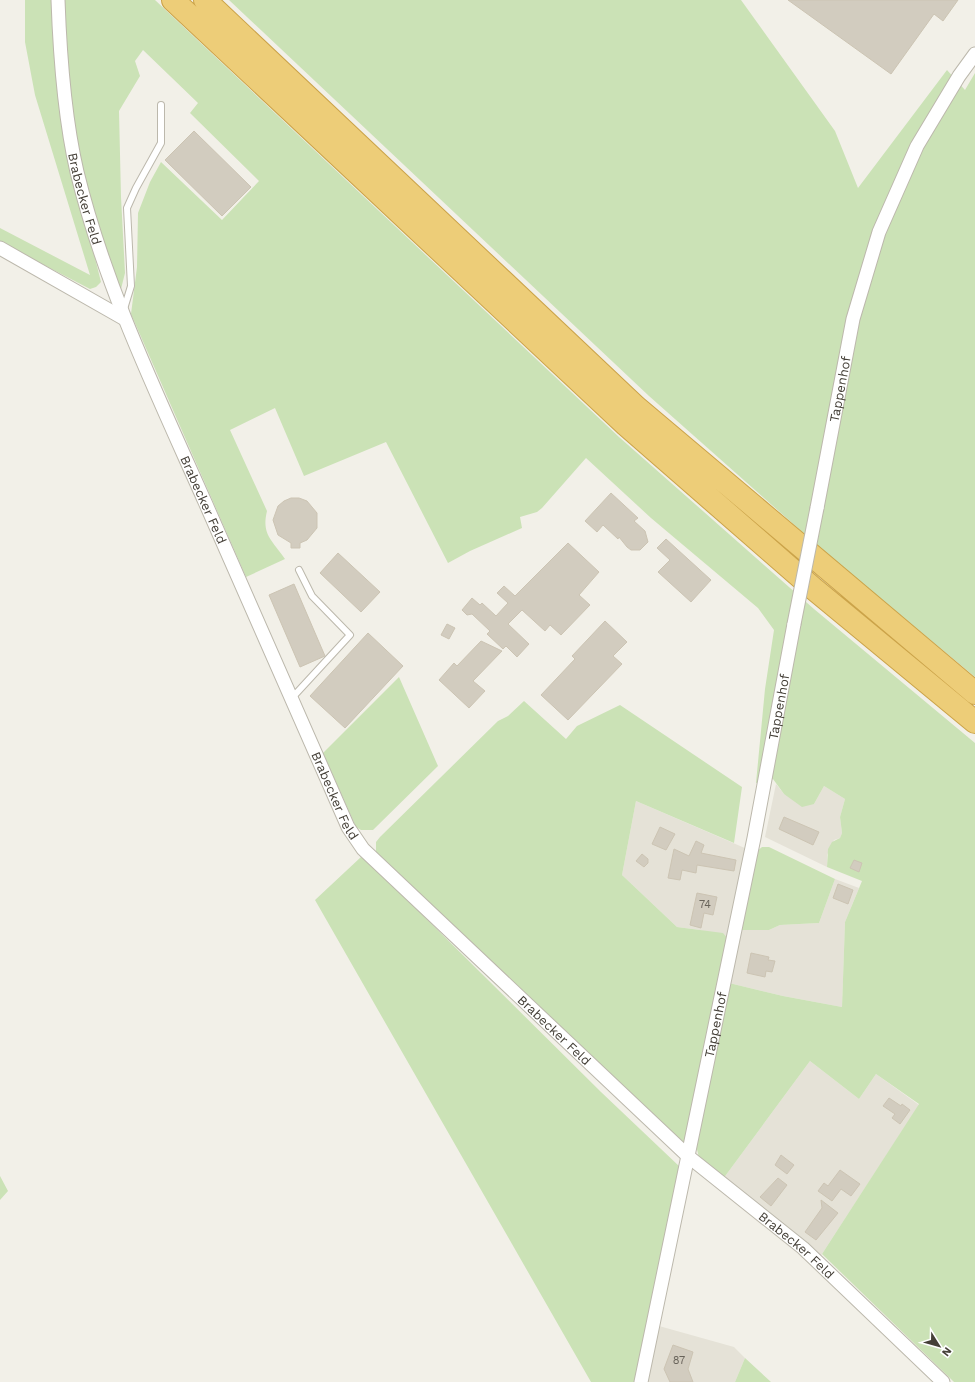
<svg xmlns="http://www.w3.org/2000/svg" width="975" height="1382" font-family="'Work Sans',sans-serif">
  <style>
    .residential { fill: #e5e2d7 }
    .green { fill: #cbe2b6 }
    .building { fill: #d2ccbf; stroke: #ccc4b3 }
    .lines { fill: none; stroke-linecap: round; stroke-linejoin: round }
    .lane-casing { stroke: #bcb8ac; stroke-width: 8 }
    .street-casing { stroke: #bcb8ac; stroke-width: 15 }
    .highway-casing { stroke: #cba349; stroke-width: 24 }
    .lane { stroke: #fff; stroke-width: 6 }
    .street { stroke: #fff; stroke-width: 13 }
    .highway { stroke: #edcd78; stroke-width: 22 }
    .street-bridge-casing { stroke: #bcb8ac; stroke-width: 15; stroke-linecap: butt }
    .street-bridge { stroke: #fff; stroke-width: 13 }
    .labels { text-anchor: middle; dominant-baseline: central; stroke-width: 3; stroke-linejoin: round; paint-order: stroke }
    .number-label { font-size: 11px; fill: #68635a }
    .street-label { font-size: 13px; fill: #454038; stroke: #fff }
  </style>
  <rect width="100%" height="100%" fill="#f2f0e8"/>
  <path class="residential" d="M776 784 784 794 814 804 824 786 845 799 840 817 842 833 840 838 834 840 827 855V867L765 837Z
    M636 801 747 849 728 939 700 930 677 927 622 875Z
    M835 879 859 888 845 922 842 1007 783 996 729 983 739 930H769L780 925 819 923Z
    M810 1061 859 1099 876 1074 919 1105 820 1257 723 1179Z
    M659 1326 734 1347 745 1358 735 1382H646Z"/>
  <path class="green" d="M25 0H54L86 222 101 282 96 287 90 289 0 242V228L90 275 35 95 25 42Z
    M64 0H155L619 437 814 609 975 743V1382H954L822 1254 919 1104 876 1074 859 1099 810 1061 723 1179 699 1158 696 1145 729 983 783 996 842 1007 845 922 862 881 827 867 828 849 832 842 840 838 842 833 840 817 845 799 824 786 814 804 802 807 784 794 773 779 756 783 765 689 774 630 758 608 651 518 586 458 542 508 537 512 520 517 522 528 470 551 448 563 386 442 304 476 275 408 230 430 267 511C261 535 273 541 285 559L246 577 131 314 137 267 138 213 150 182 161 162 222 220 259 181 190 113 198 103 143 50 135 61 140 76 119 111 121 197 125 273 121 289 94 220 76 144 67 89Z
    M229 0H741L835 131 858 188 947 70 965 90 975 73V677L826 553 649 396Z
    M399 677 438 766 373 830H361L356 827 323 753Z
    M524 701 566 739 577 726 620 705 742 787 734 843 636 801 622 875 677 927 723 933 728 939 685 1142H682L376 853V842L380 837 498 721 508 716Z
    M762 847H769L835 879 819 923 780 925 769 930H739L756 852Z
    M361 857 367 860 601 1092 680 1167 634 1382H591L315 900Z
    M0 1176 8 1191 0 1200Z
    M745 1358 771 1382H735Z"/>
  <path class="building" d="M788 0H958L943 21 934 14 891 74Z
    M194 131 251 187 222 216 165 160Z
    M611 493 638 518 634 521 645 531 648 542 640 550H631L627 547 619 537 618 539 603 525 597 532 585 521Z
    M291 498H299L307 501 317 513V528L307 540 300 543V548H291V543L278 535 273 520 278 506 284 501Z
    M666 539 711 580 691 602 658 572 670 560 657 548Z
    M568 543 599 572 579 595 590 605 561 635 550 625 545 631 522 610 508 624 529 644 517 657 506 646 503 649 487 634 490 631 472 614 467 615 462 610 472 598 480 605 482 603 496 616 508 603 497 593 504 586 515 596Z
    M338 553 380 592 361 612 320 573Z
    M294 584 325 656 300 667 269 595Z
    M605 621 627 642 613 656 622 664 568 720 541 695 575 659 572 656Z
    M447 624 455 628 449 639 441 635Z
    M368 633 403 666 345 728 310 696Z
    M481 641 502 651 473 681 485 691 469 708 439 680 454 663 457 666Z
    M784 817 819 832 813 845 779 829Z
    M660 827 675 834 666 850 652 844Z
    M696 841 704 845 701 853 736 860 734 871 697 865 696 873 682 870 680 880 668 878 674 849 689 856Z
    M642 854 648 859V863L644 867 636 861Z
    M854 860 862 863 859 872 850 868Z
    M838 884 853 890 848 904 833 898Z
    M697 893 717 897 713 915 704 913 701 928 690 925Z
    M751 953 769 957 768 960 775 961 772 972 766 971 765 977 747 973Z
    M889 1098 901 1106 902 1104 910 1110 900 1124 892 1118 895 1114 883 1106Z
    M781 1155 794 1165 787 1174 775 1165Z
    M840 1170 860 1184 851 1196 841 1189 832 1201 818 1191 824 1183 828 1186Z
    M778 1178 787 1185 771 1206 760 1197Z
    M821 1200 838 1213 816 1240 805 1232 822 1208Z
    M673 1345 693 1352 688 1369 693 1382H670L664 1369Z"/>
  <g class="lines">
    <g class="lane-casing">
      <path id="lane" d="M124 309 131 286 127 208 136 188 161 143V105
        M291 699 350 635 312 596 299 570"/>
    </g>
    <g class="street-casing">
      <g id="street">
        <path id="s1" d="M58 0C60 57 64 116 77 172 105 287 157 394 205 502 253 610 301 718 348 827L363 849 689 1157 803 1248 943 1382"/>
        <path d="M0 248 123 318"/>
        <path id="s2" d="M817 508 853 319 879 232 917 146 959 76 975 54"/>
        <path id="s3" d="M641 1382 754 838 794 624"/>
      </g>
    </g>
    <g class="highway-casing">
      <path id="highway" d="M173 0 626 425 814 589 975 722
        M205 0 636 407 975 693"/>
    </g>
    <use href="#lane" class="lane"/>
    <use href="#street" class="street"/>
    <use href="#highway" class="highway"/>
    <g class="street-bridge-casing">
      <path id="street-bridge" d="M794 624 817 508"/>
    </g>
    <use href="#street-bridge" class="street-bridge"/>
  </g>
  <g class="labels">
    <g class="number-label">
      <text x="705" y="904">74</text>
      <text x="679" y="1360">87</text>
    </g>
    <g class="street-label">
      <text stroke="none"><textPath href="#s1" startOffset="201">Brabecker Feld</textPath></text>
      <text stroke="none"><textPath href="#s2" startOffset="121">Tappenhof</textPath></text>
      <text stroke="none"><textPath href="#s1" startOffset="525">Brabecker Feld</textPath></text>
      <text stroke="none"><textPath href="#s3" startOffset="689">Tappenhof</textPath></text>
      <text stroke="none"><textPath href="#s1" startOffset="849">Brabecker Feld</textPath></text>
      <text stroke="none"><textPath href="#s3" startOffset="365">Tappenhof</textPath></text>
      <text stroke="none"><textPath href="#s1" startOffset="1173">Brabecker Feld</textPath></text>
      <text stroke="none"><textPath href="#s1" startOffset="1497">Brabecker Feld</textPath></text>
    </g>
  </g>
  <g transform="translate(939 1346) rotate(127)" stroke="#ffffff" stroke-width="3" paint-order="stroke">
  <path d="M0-3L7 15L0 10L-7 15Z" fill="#454038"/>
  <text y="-6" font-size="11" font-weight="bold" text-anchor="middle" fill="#454038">N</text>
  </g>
</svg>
